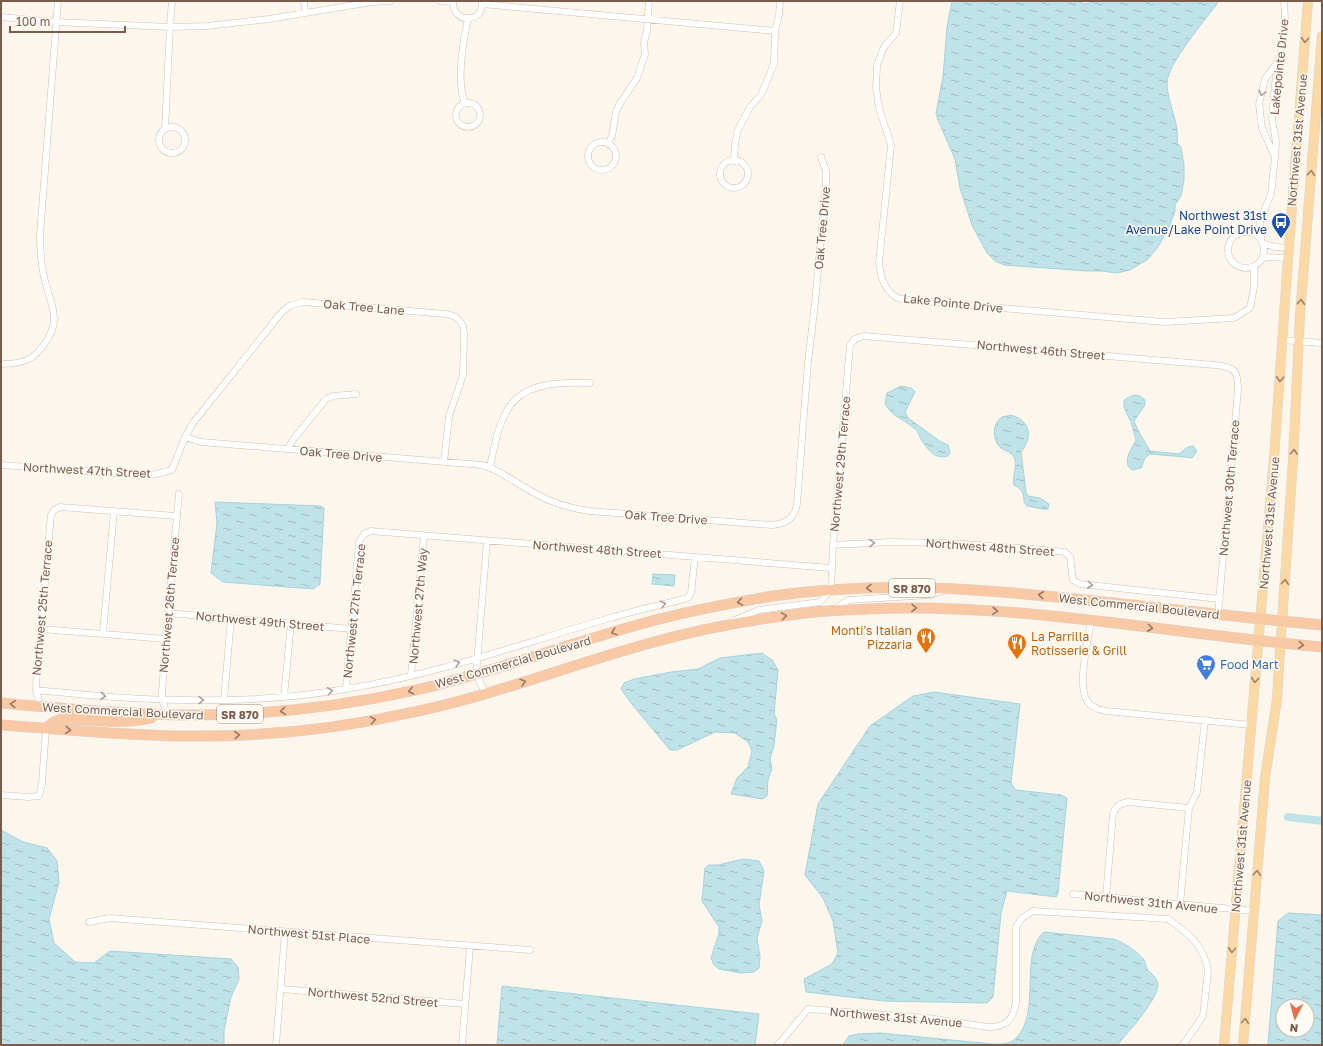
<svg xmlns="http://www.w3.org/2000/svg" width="1323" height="1046" font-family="'Golos Text',sans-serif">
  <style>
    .water { fill: url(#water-ripples); stroke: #a5d3da; fill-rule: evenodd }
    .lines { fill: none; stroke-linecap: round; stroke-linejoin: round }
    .canal { stroke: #bfe3e8; stroke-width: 8 }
    .minor-casing { stroke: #d1beb0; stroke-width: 7 }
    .primary-casing { stroke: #dad1cd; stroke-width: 10 }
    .trunk-casing { stroke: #dad1cd; stroke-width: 11 }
    .minor { stroke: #fff; stroke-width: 6 }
    .primary { stroke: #fbd9a5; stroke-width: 9 }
    .trunk { stroke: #f9c8a4; stroke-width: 10 }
    .oneway { stroke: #a18267 }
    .oneway2 { stroke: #af9d94 }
    .oneway3 { stroke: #9a7763 }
    .labels { text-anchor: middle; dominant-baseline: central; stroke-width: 3; stroke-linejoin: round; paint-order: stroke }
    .shield { fill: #fffaf3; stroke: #a28b7f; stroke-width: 1 }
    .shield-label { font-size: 11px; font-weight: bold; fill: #7a5c4d }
    .street-label { font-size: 12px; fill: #7a5c4d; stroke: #fffaf3 }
    .transit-label { font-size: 12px; fill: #164399; stroke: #fffaf3; text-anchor: end }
    .food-label { font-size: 12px; fill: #c56008; stroke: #fffaf3; text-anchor: end }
    .shop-label { font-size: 12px; fill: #366cbe; stroke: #fffaf3; text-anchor: start }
  </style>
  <defs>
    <pattern id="water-ripples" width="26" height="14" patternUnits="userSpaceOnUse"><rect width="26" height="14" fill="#bfe3e8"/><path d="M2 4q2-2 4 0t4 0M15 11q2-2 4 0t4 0" fill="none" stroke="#a0bbbe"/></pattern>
  </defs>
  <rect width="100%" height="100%" fill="#fdf6ec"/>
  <path class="water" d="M952 1H1077L1085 4 1098 1H1219C1207 18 1167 64 1167 83 1167 104 1180 122 1177 143L1181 147 1184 165V180L1181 196 1175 205V211L1169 227 1158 247 1148 259 1130 270 1117 273 1102 271H1087L1004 265 995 261 987 253 972 225 960 188 955 159 938 120 936 113 943 77 947 27Z
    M901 386 911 388 915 392 905 412 908 418 941 442 948 445 950 452C949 455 948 457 944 457 934 458 927 448 922 441 919 436 919 432 914 428 902 418 894 418 885 404L887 393Z
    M1133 395 1140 396 1145 400V405L1134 421C1138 432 1144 440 1150 451L1179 454 1188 447 1193 446 1197 451 1192 458 1185 457 1150 454 1145 458 1141 468 1132 470 1128 466C1125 456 1132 449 1136 440L1131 422 1124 407V400Z
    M1011 415C1031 421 1033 437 1021 452L1026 492 1028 496 1040 498 1049 504 1048 509C1042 510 1034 507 1027 506L1024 502C1024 493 1022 489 1014 485 1012 475 1018 465 1014 457 1011 452 1005 451 1001 448 992 441 992 423 1002 417 1004 416 1009 416 1011 415Z
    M215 502 321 506 324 508 320 584 313 589 223 582 211 573 217 523Z
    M653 574 675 575 674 586 652 584Z
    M762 653 772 660 778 670 774 714 777 720 774 745 770 759 772 768 768 780 767 796 763 799 731 794 737 778 748 767 752 751 748 742 735 733 715 732 677 750H670L631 703 621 689 624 683 634 679 671 672 698 669 720 658Z
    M934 692 1020 704 1011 783 1016 790 1061 795 1067 798 1058 893 1056 897 1007 891 1001 913 993 997 987 1003 884 1001 806 992 804 979 832 964 838 953 833 921 823 898 805 875 818 804 870 726 913 696Z
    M1 830 23 842 47 848 57 861 59 882 49 919 54 943 75 962 94 963 110 951 231 959 238 967 239 979 231 997 224 1030V1045H1Z
    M743 859 759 861 764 871 759 905 762 921 757 938 760 957 759 968 754 972 741 973 719 969 714 965 711 958 719 933V927L702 901 705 868 708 865H718Z
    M1288 913 1322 915V1045H1268L1278 921ZM1283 1006H1307V1030H1283Z
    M1044 932 1113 939C1123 942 1137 951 1144 960 1145 963 1146 966 1147 969 1151 974 1157 977 1158 984 1159 998 1127 1034 1117 1045H843L849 1036 858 1034 880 1033 992 1044C999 1044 1009 1045 1015 1039 1017 1038 1019 1034 1021 1032 1039 1002 1020 954 1044 932Z
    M502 986 759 1014 755 1045H497Z"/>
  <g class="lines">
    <path class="canal" d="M1288 817 1322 821"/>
    <g class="minor-casing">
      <path id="minor" d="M172 1 170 27 207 26 269 19 372 2 390 1
        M304 1 305 12
        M440 1 453 2
        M453 1C452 25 485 23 482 1
        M900 1 896 33 884 47 877 65 876 88 879 108 891 145 879 263C880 276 884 289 896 297 899 299 905 299 909 300L1164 322 1234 318 1250 308 1254 287V266
        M482 4 775 31
        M1 17 56 22 170 27 165 129
        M456 115a12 12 0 1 1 24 0a12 12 0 1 1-24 0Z
        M465 103C456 82 463 41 468 19
        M159 140a13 13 0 1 1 26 0a13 13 0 1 1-26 0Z
        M588 156a14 14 0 1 1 28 0a14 14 0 1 1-28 0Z
        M608 144 612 136 616 112 619 105 637 78 645 54 644 43 647 30 649 1
        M1274 155 1262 128 1259 104 1265 79 1279 60
        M720 174a14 14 0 1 1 28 0a14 14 0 1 1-28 0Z
        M734 161 735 144 738 130 750 107 761 95 774 64 775 31 779 15 780 1
        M1228 250a18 18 0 1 1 36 0a18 18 0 1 1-36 0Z
        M1261 240 1260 221 1271 194 1275 157 1276 142 1272 119 1275 84 1283 43 1285 19 1284 1
        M1262 243 1275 247 1289 248
        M1262 259 1266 257 1288 258
        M1282 340 1322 343
        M1 364C11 364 22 363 31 358 42 350 54 333 54 319 54 305 47 291 44 277 41 263 40 249 40 235L58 1
        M185 437 201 442 482 465C501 470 515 483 531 491 549 502 568 508 589 511L772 525C786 524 795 518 797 504L808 362 815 303 826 184V171L821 157
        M288 449 292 441 326 399 333 396 356 394
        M1 465 139 475 156 474 172 470 185 437 193 423 281 313 289 306 303 302 446 314 454 316 459 320 463 326 464 334 463 375 449 416 444 462
        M490 467C494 447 499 417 514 401 532 382 565 382 590 383
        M833 545 891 542 948 543 1023 548 1065 552 1070 557 1073 580 1080 584 1220 599
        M834 610 848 600 930 595 943 591
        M168 613 352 629
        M732 621 759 610 820 602 831 590 833 545 850 345 855 339 863 336 1215 365C1235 367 1238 370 1238 390L1218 614
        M1091 621C1088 640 1077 685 1087 701 1091 707 1100 710 1106 711L1251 725
        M41 629 166 639
        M103 633 114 511
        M411 675 424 536
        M346 689 359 542 364 534 371 531 831 568
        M36 690C86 695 136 700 186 700 239 701 294 698 346 689 436 675 523 643 610 618 636 610 662 605 688 598L691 593 695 557
        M486 694 476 675 487 541
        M284 697 291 623
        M224 700 231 618
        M41 706 37 694 36 684 51 515 54 510 60 507 176 516
        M167 715 162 699V692L168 613 179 494
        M1 795 28 797 39 796 42 784 46 728
        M1073 894 1254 911
        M1106 897 1113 814C1115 807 1120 803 1128 802L1189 808
        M1180 904 1189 808 1197 792 1205 720
        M89 922 109 918 530 950
        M281 989 465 1004
        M276 1045 285 932
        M462 1045 470 947
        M778 1045 808 1009 928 1018 988 1027C1007 1028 1014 1018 1016 1001V927L1022 918 1033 911 1168 919C1188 933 1204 945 1208 971L1203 1016 1183 1045"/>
    </g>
    <g class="primary-casing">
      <path id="primary" d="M1224 1045 1274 458 1288 258 1308 1
        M1243 1045 1265 778 1277 699 1279 666 1293 460 1300 315 1322 36"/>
    </g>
    <g class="trunk-casing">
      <path id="trunk" d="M1 703C61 708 122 714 182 715 261 716 339 707 416 690 494 672 570 643 648 622 689 611 731 603 773 596 881 580 987 589 1095 601 1170 609 1246 618 1322 625
        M1 725C64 729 126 736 189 736 263 737 337 729 409 713 493 696 572 664 654 642 704 628 756 619 806 613 826 610 847 610 867 609 1018 602 1171 634 1322 647
        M46 728 54 722 63 719C94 719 119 725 151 718"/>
    </g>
    <use href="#minor" class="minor"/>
    <use href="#primary" class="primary"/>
    <use href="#trunk" class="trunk"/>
  </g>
  <defs><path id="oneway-chevron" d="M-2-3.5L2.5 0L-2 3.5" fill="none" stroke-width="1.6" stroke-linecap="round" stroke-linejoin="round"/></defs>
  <g class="oneway">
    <use href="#oneway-chevron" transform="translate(1305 40) rotate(94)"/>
    <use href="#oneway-chevron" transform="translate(1311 173) rotate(-85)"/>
    <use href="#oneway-chevron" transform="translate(1301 302) rotate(-86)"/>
    <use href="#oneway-chevron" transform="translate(1280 379) rotate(93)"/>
    <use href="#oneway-chevron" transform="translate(1294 452) rotate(-87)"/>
    <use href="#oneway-chevron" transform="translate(1285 582) rotate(-85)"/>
    <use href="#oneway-chevron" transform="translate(1255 680) rotate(95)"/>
    <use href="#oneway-chevron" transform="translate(1257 873) rotate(-85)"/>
    <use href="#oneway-chevron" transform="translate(1232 950) rotate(95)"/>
    <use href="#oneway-chevron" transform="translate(1245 1021) rotate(-85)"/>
  </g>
  <g class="oneway2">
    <use href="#oneway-chevron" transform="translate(1262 93) rotate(104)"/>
    <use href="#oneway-chevron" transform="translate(872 543) rotate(-2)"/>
    <use href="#oneway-chevron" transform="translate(1090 585) rotate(7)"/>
    <use href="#oneway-chevron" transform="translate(663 604) rotate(-14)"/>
    <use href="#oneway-chevron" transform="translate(457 663) rotate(-15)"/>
    <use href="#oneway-chevron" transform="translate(330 691) rotate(-7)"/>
    <use href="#oneway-chevron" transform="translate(103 696) rotate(5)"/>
    <use href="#oneway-chevron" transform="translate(201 700) rotate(-1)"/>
  </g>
  <g class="oneway3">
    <use href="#oneway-chevron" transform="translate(869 588) rotate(178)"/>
    <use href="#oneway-chevron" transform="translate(1041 595) rotate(-174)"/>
    <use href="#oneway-chevron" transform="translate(740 602) rotate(170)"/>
    <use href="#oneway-chevron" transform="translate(914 608) rotate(1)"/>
    <use href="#oneway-chevron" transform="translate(995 611) rotate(4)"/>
    <use href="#oneway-chevron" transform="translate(784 616) rotate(-9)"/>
    <use href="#oneway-chevron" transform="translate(1150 628) rotate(7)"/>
    <use href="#oneway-chevron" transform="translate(614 632) rotate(163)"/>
    <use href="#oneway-chevron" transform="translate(1301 645) rotate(6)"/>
    <use href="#oneway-chevron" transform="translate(523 682) rotate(-17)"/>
    <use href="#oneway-chevron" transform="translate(411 691) rotate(168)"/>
    <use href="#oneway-chevron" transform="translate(13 704) rotate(-176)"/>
    <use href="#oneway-chevron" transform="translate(283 711) rotate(175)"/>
    <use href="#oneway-chevron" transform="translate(373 720) rotate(-10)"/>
    <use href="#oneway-chevron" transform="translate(68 730) rotate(5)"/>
    <use href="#oneway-chevron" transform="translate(237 735) rotate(-3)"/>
  </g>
  <defs>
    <g id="bus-pin" transform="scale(1)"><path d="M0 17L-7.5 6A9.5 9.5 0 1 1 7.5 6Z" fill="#1a4fb4" stroke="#fffaf3"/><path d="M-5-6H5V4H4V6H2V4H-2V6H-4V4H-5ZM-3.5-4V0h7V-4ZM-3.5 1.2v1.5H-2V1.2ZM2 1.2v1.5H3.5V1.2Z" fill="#fff"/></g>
    <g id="restaurant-pin" transform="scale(1)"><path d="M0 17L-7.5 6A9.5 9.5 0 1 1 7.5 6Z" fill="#e8710a" stroke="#fffaf3"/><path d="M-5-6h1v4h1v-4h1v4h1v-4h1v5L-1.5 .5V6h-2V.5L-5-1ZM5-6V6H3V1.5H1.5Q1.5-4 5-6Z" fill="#fff"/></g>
    <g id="supermarket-pin" transform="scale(1)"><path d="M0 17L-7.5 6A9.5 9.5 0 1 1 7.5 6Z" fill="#3f7fe0" stroke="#fffaf3"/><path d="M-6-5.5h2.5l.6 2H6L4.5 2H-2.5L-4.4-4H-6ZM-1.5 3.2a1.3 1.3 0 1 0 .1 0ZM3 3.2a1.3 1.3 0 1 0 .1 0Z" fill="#fff"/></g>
  </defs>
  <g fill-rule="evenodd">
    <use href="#bus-pin" x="1281" y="222"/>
    <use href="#restaurant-pin" x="926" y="637"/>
    <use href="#restaurant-pin" x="1017" y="643"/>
    <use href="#supermarket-pin" x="1206" y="664"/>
  </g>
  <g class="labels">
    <g class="shield">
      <rect x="889" y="579" width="46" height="18" rx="3"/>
      <rect x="217" y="705" width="46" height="18" rx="3"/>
    </g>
    <g class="shield-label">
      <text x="912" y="588">SR 870</text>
      <text x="240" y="714">SR 870</text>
    </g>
    <g class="street-label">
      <text transform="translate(1279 67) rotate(-84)">Lakepointe Drive</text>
      <text transform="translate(1297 140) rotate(-85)">Northwest 31st Avenue</text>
      <text transform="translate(822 228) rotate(-85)">Oak Tree Drive</text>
      <text transform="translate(953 303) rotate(6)">Lake Pointe Drive</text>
      <text transform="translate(364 307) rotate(5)">Oak Tree Lane</text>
      <text transform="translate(1041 350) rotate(5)">Northwest 46th Street</text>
      <text transform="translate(341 454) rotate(5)">Oak Tree Drive</text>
      <text transform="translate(840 464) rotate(-85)">Northwest 29th Terrace</text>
      <text transform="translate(87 470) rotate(3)">Northwest 47th Street</text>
      <text transform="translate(1229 488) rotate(-85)">Northwest 30th Terrace</text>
      <text transform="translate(666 517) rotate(4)">Oak Tree Drive</text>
      <text transform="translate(1269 523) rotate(-85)">Northwest 31st Avenue</text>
      <text transform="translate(990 547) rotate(4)">Northwest 48th Street</text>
      <text transform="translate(597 549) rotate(4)">Northwest 48th Street</text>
      <text transform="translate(169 605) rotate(-85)">Northwest 26th Terrace</text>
      <text transform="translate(418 606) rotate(-85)">Northwest 27th Way</text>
      <text transform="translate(1139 606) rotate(6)">West Commercial Boulevard</text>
      <text transform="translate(42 608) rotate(-85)">Northwest 25th Terrace</text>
      <text transform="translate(354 611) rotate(-84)">Northwest 27th Terrace</text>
      <text transform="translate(260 621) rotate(5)">Northwest 49th Street</text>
      <text transform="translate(513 662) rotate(-16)">West Commercial Boulevard</text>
      <text transform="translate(123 711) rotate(3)">West Commercial Boulevard</text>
      <text transform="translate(1241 846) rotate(-85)">Northwest 31st Avenue</text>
      <text transform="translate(1151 902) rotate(6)">Northwest 31th Avenue</text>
      <text transform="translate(309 934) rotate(5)">Northwest 51st Place</text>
      <text transform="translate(373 997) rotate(5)">Northwest 52nd Street</text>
      <text transform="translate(896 1017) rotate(5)">Northwest 31st Avenue</text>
    </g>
    <g class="transit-label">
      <text x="1267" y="215">Northwest 31st<tspan x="1267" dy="14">Avenue/Lake Point Drive</tspan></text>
    </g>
    <g class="food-label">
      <text x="912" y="630">Monti's Italian<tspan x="912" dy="14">Pizzaria</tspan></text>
      <text x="1031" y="636" text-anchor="start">La Parrilla<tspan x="1031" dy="14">Rotisserie &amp; Grill</tspan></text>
    </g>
    <g class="shop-label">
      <text x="1220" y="664">Food Mart</text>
    </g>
  </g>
  <rect width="1323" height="1046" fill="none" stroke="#7a5c4d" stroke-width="4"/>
  <g transform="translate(1295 1018) rotate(186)"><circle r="19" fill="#fffaf3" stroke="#cabbb1"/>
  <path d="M0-3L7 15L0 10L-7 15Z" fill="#e76f51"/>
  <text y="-6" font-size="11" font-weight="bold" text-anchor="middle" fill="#7a5c4d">N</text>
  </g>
  <path d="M10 26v6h115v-6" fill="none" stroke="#7a5c4d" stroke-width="2"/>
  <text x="16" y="26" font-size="12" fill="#7a5c4d" stroke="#fffaf3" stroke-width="3" paint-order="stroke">100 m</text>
</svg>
